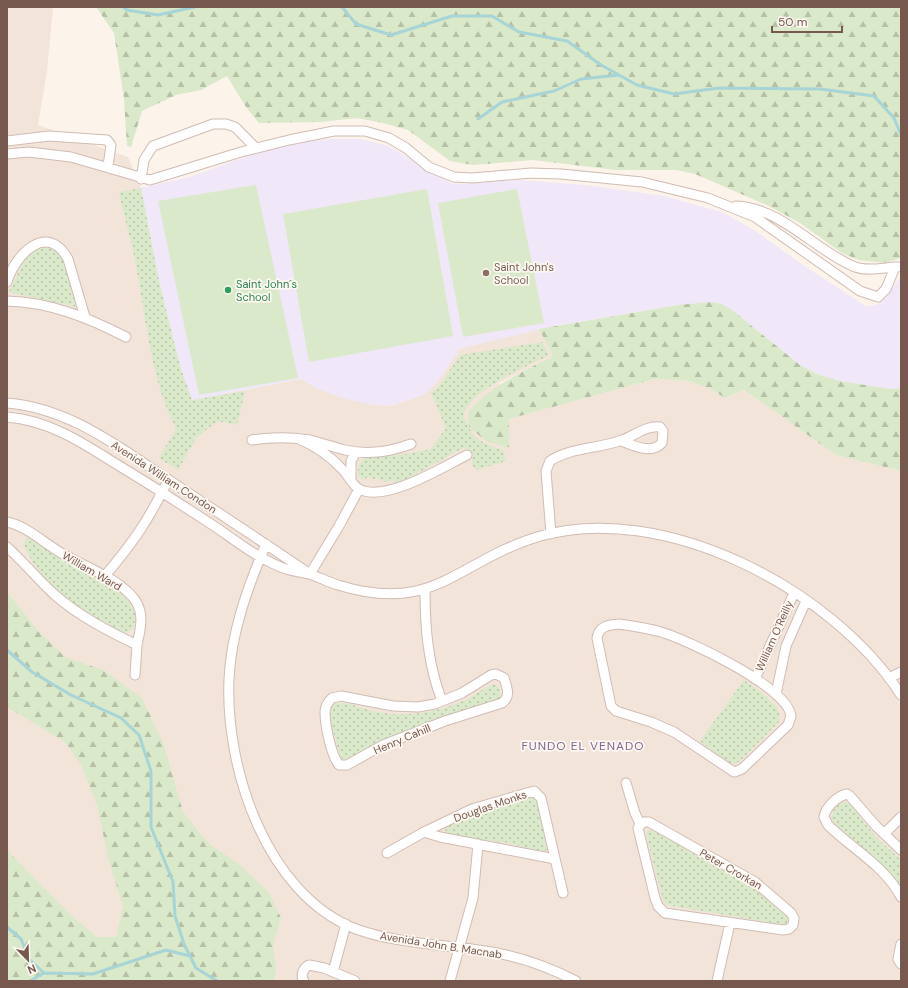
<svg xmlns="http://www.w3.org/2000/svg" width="908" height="988" font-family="'DM Sans',sans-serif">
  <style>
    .residential { fill: #f3e4da }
    .education { fill: #f0e8f8 }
    .green { fill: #dae9ca }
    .forest { fill: url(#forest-firs) }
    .park { fill: url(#park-dots) }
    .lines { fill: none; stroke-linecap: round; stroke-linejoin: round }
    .stream { stroke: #a7d4d6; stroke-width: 3 }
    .minor-casing { stroke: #d0bcb3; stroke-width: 11 }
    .minor { stroke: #fff; stroke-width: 9 }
    .education-dot { fill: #8d6e63; stroke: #fef8f2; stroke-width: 1.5 }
    .leisure-dot { fill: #2e9e5b; stroke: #fef8f2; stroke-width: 1.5 }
    .labels { text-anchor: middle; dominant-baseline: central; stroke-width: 3.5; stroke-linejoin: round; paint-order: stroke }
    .education-label { font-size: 11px; fill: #785e54; stroke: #fef8f2; text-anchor: start }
    .leisure-label { font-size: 11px; fill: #27864d; stroke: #fef8f2; text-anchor: start }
    .street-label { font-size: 11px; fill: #76584f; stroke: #fef8f2 }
    .neighbourhood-label { font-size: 12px; letter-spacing: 1px; fill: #7d6791; stroke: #fef8f2 }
  </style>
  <defs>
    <pattern id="forest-firs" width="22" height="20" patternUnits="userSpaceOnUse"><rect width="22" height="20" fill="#dae9ca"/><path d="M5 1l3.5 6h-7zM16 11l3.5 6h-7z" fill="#b5c0a6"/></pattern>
    <pattern id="park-dots" width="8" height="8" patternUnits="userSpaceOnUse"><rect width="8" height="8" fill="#dae9ca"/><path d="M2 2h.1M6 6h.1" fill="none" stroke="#b5c0a6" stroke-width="1.8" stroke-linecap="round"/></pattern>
  </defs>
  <rect width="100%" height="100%" fill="#fcf3eb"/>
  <path class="residential" d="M7 7H53L47 71 38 125 128 157 141 188 159 281 180 366 192 400 301 379 318 389 391 406 425 394 437 382 458 349 539 329 553 356 499 383 509 448V419L655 379 688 381 709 388 725 398 744 390 836 455 901 471V981H7Z"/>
  <path class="education" d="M329 139H361L388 146 451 183 462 184 518 180 586 185 664 196 722 212 754 230 809 269 864 305 872 306 881 302 887 297 891 288 901 277V388L890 389 840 381 817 374 800 365 756 329 678 305 554 326 458 349 457 354 437 382 425 394 391 406 372 405 339 397 318 389 301 379 192 400 180 366 159 281 141 188 190 177 264 150 295 143Z"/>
  <path class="green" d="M256 185 298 378 199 395 158 201Z
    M427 189 453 336 309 362 283 214Z
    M517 189 544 323 463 337 438 203Z"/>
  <path class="forest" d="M96 7H901V258L885 263 859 260 842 253 800 223 771 207 695 174 676 170H616L533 160 473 165 450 161 408 130 383 123 357 118 321 122 259 123 246 107 227 76 201 90 176 95 142 111 131 147 127 146 124 99 114 33Z
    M712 302 722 304 732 310 800 365 817 374 840 381 890 389 901 388V471L836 455 744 390 725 398 709 388 688 381 655 379 509 419V448L486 441 469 427 468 412C494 383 519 374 553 356L539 329 678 305Z
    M7 592 39 632 65 657 103 670 142 698 164 745 183 812 208 843 239 864 269 893 281 918 273 945 276 971 274 981H7V850L74 918 97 937H116L123 907 108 857 97 805 81 765 65 742 7 707Z"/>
  <path class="park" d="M141 188 159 281 180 366 192 400 245 391 237 425 217 421 196 438 178 470 159 458 176 429C149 375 146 313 134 255 129 234 123 213 119 192Z
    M43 245 55 247 63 258 77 307 9 292 28 252Z
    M542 342 549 355C524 368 473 388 463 415 474 440 477 441 503 450L506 461 476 470 471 463C475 455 472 450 463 448L396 485 394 480 384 482 383 479 379 481 377 477 372 480 371 476 362 480 358 475V466L364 458 407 454 431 449 446 428 431 393 440 385 460 355Z
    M27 538H30C55 552 121 583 133 608 136 614 135 623 133 629L125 633C107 625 89 614 73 604 58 594 25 559 24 542Z
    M744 680C755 688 788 708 778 723L739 762 729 764 700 741Z
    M493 684 499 687 501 696 500 699C448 717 396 729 349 759L344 760 340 756 331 724 330 709 335 703C348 701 364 710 377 712 408 718 441 712 469 698 477 693 485 688 493 684Z
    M532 796H535C541 806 544 836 547 849L544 853 509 843 448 835 445 831 446 826 472 813Z
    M846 802 851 805 875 836 901 860V888L886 870 833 822C828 813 837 803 846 802Z
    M648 830H652L758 890 788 918 789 923 785 925 667 905 663 900 646 834Z"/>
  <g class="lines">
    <path class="stream" d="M123 7 127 10 158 15 195 7
      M342 7 356 24 391 35 452 16H492L519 32 567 41 601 65 637 85 674 94 719 88 820 89 874 96 894 118 901 135
      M478 119 502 102 554 91 581 79 619 75
      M7 650 32 672 71 695 121 718 139 735 151 771V827L173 882 175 916 184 944 196 968 217 981
      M7 927 21 939 29 959 44 973 93 974 166 950 190 956
      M30 981 44 973"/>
    <g class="minor-casing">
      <path id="minor" d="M7 141 49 136 107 140 111 145 108 166
        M7 154 29 152 71 157 150 180 241 152 289 140 334 131H365L389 138 406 148 429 167 454 177 472 178 531 173 561 174 642 182 708 198 755 217 860 291 878 297 886 289 895 267
        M141 179 144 160 153 146 213 124H226L235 127 256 148
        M736 206C782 208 814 250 855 267 869 272 884 267 898 267
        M7 282C15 255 47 221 68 259L85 317
        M7 301C50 302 89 318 126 337
        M7 403C71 408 123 450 175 484 219 513 263 542 307 572
        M7 417C47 420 80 441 113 462 146 482 179 503 211 524 228 535 244 548 262 558 270 562 280 568 290 570 296 572 303 572 309 574 319 577 328 582 338 585 434 615 456 562 537 537 662 499 834 590 901 695
        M299 439C316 446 330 456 343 470 348 475 353 486 359 489 385 503 443 467 467 455
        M252 440C271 437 291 437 310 440 322 443 333 447 345 450 368 455 390 452 411 444
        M351 479V461L356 452
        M7 522C27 526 45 544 63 554 85 567 120 579 135 600 145 614 140 630 137 645 108 631 79 616 55 595 38 580 24 562 7 547
        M551 534 546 471 550 461C571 447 599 449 622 440 634 436 647 425 660 427L663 431 662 443C651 455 633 445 621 441
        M266 544C248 586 231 633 229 679 225 768 266 894 356 929 395 943 437 944 478 950 512 954 545 965 576 981
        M310 574 339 526 359 489
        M104 577C131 545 147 523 165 486
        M425 590C425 628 428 665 442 701
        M619 624C633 626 647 628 661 632 688 640 788 687 791 716L788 725 742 769 734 772 674 732 651 722 616 711 611 706 597 638C599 626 608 625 619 624Z
        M496 674 504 678C507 687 511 697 502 703L445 721 383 745 347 765H339C331 755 325 725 325 712 325 707 328 702 332 698L341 696 393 706 418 707 435 704 462 693 491 675Z
        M135 675 137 645
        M889 678 901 672
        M755 679 794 593
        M776 694 786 646 806 601
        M626 783 635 813 640 824
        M643 822H649L755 882 791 913 794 918 793 925 789 929 783 930 665 913 658 906 655 898 638 828Z
        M424 832 440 837 555 859
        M884 834 901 817
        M901 850 876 826 850 796 847 794C837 796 825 808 824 817L828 825C851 848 886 867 901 897
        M387 853 424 832 472 809 534 791 541 798 563 893
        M901 944 898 959 901 964
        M333 972 346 924
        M304 981C300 976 303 968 309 965L324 968 355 981
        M450 981 473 898 478 844
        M717 981 730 923"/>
    </g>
    <use href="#minor" class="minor"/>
  </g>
  <circle class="education-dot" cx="486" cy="273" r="4"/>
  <circle class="leisure-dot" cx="228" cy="290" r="4"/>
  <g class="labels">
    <g class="education-label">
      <text x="494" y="267">Saint John's<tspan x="494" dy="13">School</tspan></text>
    </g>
    <g class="leisure-label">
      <text x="236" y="284">Saint John´s<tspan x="236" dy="13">School</tspan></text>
    </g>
    <g class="street-label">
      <text transform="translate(164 477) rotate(33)">Avenida William Condon</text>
      <text transform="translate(92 571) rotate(30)">William Ward</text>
      <text transform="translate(774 636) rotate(-66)">William O´Reilly</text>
      <text transform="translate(402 739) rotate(-23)">Henry Cahill</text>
      <text transform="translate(490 806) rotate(-19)">Douglas Monks</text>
      <text transform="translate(731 869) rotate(30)">Peter Crorkan</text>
      <text transform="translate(441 945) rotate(9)">Avenida John B. Macnab</text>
    </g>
    <g class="neighbourhood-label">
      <text x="583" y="746">FUNDO EL VENADO</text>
    </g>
  </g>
  <rect width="908" height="988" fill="none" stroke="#76584f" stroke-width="16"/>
  <g transform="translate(28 960) rotate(157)" stroke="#fef8f2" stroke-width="3" paint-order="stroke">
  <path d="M0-3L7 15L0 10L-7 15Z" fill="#76584f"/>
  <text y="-6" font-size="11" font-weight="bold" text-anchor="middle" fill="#76584f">N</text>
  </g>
  <path d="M772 26v6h70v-6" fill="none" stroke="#76584f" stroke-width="2"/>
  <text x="778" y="26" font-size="12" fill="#76584f" stroke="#fef8f2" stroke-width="3" paint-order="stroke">50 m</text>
</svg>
